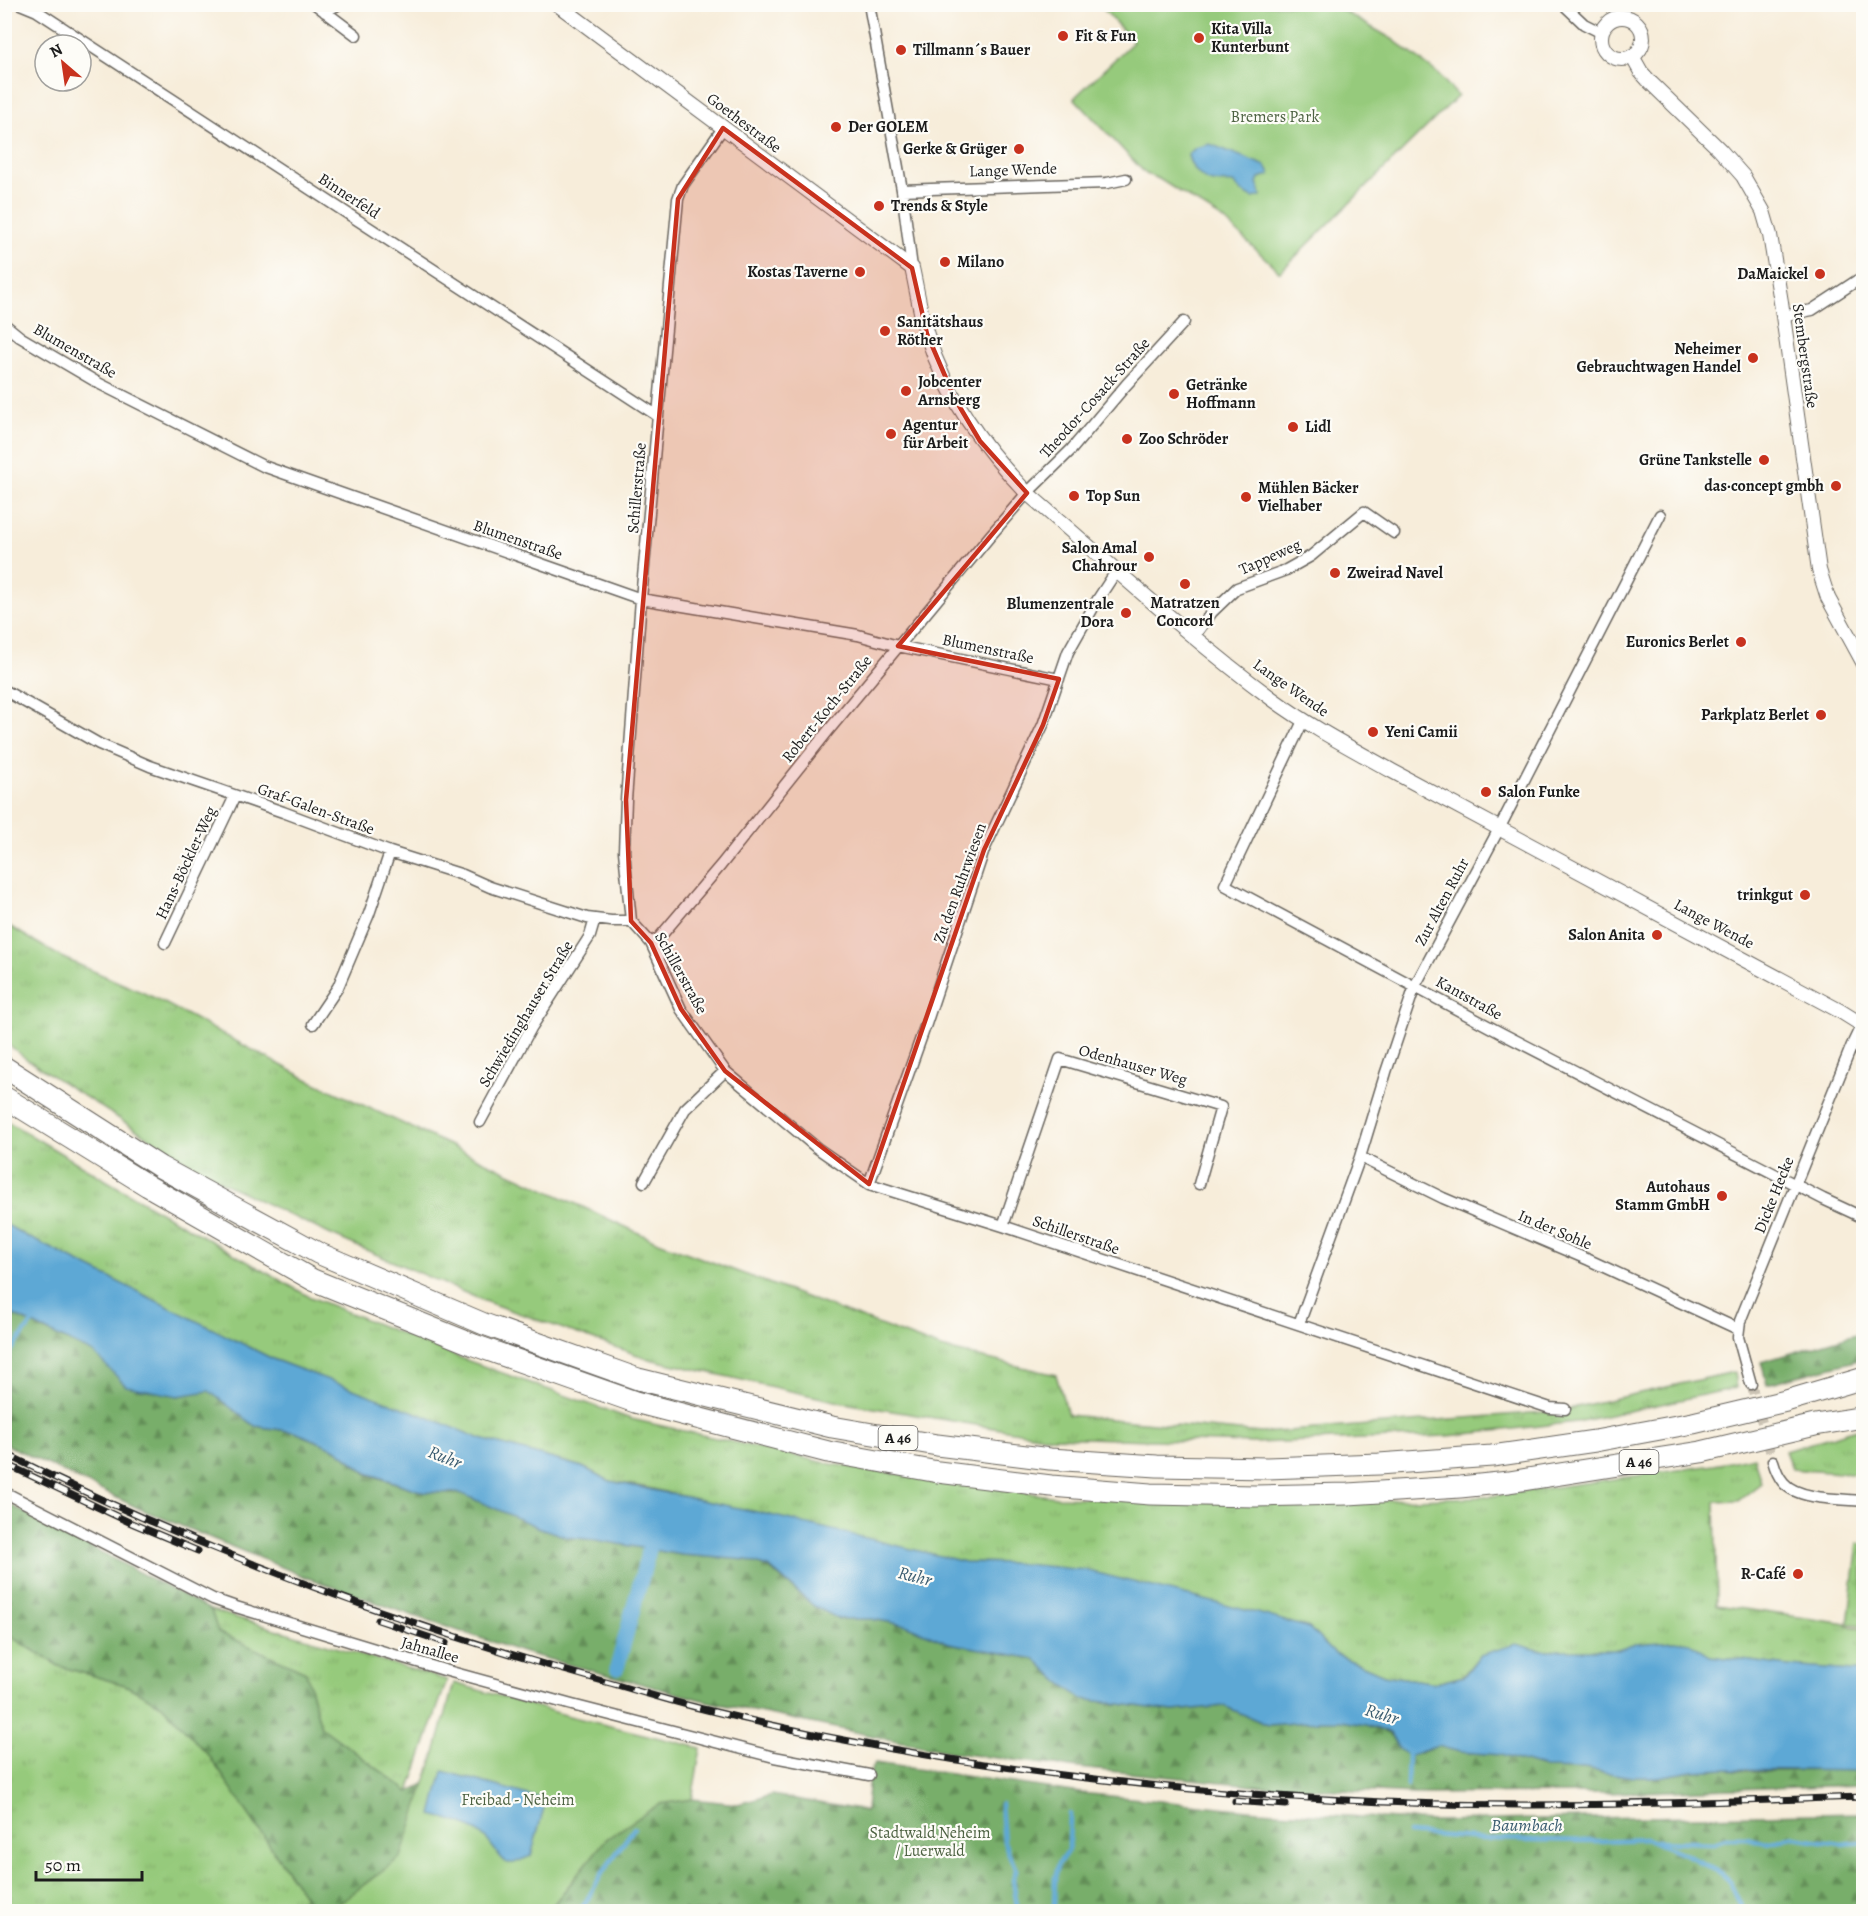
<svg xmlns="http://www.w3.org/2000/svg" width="1868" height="1916" font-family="Alegreya,serif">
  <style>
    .grass { fill: url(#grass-tufts); stroke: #59734c; stroke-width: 1.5 }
    .forest { fill: url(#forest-firs); stroke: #4a6544; stroke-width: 1.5 }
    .park { fill: #96ca7b; stroke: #59734c; stroke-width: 1.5 }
    .water { fill: #5da8d5; stroke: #3c6278; stroke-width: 1.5 }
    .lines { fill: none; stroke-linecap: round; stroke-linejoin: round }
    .stream { stroke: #5da8d5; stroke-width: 4.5 }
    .canal { stroke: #5da8d5; stroke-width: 15 }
    .minor-tunnel { stroke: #cbc3b4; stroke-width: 10; stroke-dasharray: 10 5; stroke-linecap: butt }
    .minor-casing { stroke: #69655e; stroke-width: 13 }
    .tertiary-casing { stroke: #69655e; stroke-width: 16 }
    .motorway-casing { stroke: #69655e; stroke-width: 23 }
    .minor { stroke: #fff; stroke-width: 10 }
    .tertiary { stroke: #fff; stroke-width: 14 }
    .motorway { stroke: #fff; stroke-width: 21 }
    .rail-casing { stroke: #1c1c1c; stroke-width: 7 }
    .rail { stroke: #fdfcf7; stroke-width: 4.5; stroke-dasharray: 14; stroke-linecap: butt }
    .marked { fill: #c8321e; fill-opacity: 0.2; stroke: #c8321e; stroke-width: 4.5; stroke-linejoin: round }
    .poi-dot { fill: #c8321e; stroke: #fdfcf7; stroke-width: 2 }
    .labels { text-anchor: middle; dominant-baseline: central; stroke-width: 4.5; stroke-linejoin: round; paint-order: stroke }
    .shield { fill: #fdfcf7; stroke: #605f5e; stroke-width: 1.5 }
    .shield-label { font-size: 15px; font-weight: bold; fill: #1c1c1c }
    .poi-label { font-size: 16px; font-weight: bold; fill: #1c1c1c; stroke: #fdfcf7; text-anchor: start }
    .park-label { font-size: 16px; fill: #4d6242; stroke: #fdfcf7 }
    .street-label { font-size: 16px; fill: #1c1c1c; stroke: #fdfcf7 }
    .water-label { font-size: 18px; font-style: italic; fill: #395b6f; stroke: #fdfcf7 }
  </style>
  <defs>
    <pattern id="grass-tufts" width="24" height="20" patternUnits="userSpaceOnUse" patternTransform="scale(1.5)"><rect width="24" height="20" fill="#96ca7b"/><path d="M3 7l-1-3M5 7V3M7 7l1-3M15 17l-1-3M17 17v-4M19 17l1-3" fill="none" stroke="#81ad6a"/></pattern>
    <pattern id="forest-firs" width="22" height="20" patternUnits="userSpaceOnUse" patternTransform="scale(1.5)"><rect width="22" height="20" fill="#78ae6b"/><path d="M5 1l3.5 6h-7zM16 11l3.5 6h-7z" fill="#628d57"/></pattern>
  </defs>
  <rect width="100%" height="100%" fill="#fdfcf7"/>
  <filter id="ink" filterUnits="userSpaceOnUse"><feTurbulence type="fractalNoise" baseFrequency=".0167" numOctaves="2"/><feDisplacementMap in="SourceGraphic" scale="12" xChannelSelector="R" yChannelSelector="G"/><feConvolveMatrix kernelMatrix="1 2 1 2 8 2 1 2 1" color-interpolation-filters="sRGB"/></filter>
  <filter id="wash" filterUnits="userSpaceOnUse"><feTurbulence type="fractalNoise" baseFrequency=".008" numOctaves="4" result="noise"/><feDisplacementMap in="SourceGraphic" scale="24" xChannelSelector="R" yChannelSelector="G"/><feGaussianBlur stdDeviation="1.35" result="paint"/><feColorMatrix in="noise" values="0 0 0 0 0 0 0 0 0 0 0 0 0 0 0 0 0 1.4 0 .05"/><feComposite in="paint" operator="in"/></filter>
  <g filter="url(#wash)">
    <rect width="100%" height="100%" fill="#f7edda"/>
    <path class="grass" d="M4 923 61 957 155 998 309 1080 656 1241 941 1348 1056 1375 1068 1415 1261 1433 1559 1411 1734 1372 1736 1388 1577 1422 1448 1436 1253 1443 1049 1437 844 1403 649 1359 484 1301 329 1234 207 1175 29 1061 5 1042Z
      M5 1120 141 1201 308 1296 466 1360 631 1419 831 1464 1057 1497 1271 1503 1484 1497 1714 1465 1754 1457 1761 1483 1738 1501 1715 1502 1717 1605 1847 1624V1626L1863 1628V1672L1789 1666 1710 1656 1480 1655 1463 1676 1436 1683 1384 1675 1335 1654 1309 1628 1013 1563 965 1562 644 1487 610 1481 583 1467 481 1439 275 1360 28 1237 5 1224Z
      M1863 1427V1475L1792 1469 1785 1451Z
      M1858 1543 1863 1544V1625L1848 1624Z
      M211 1610 447 1680 409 1792 321 1727 306 1672 217 1632Z
      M5 1633 59 1666 125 1685 162 1705 210 1757 305 1897 286 1912H5Z"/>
    <path class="forest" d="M4 1311 94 1353 106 1364 178 1396 209 1390 255 1426 295 1432 336 1449 367 1474 423 1492 460 1493 541 1528 567 1537 596 1540 682 1555 747 1560 769 1568 814 1606 839 1619H872L905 1625 949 1643 1035 1659 1055 1678 1083 1699 1173 1711 1224 1706 1268 1725 1319 1721H1341L1366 1725 1390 1734 1400 1749 1420 1753 1438 1746 1460 1752 1501 1755 1545 1768 1584 1769 1633 1777H1658L1693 1771 1724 1769 1748 1771 1853 1770 1863 1771V1785L1607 1793 1413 1794 1263 1786 1087 1769 955 1753 710 1702 525 1653 414 1616 308 1578 138 1508 5 1444Z
      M1863 1332V1359L1767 1384 1761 1362Z
      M5 1502 211 1610 218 1632 306 1672 321 1727 409 1792 426 1783 401 1857 328 1911H286L305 1897 210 1757 162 1705 125 1685 59 1666 5 1633Z
      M875 1763 1081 1793 1259 1811 1433 1821 1863 1813V1911L548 1912 606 1839 659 1804 692 1799 738 1804 772 1795 866 1811 869 1775Z"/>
    <path class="park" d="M1099 4 1333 5 1392 39 1436 72 1458 96 1280 272 1223 219 1159 179 1146 174 1074 98 1133 42Z
      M454 1683 569 1716 701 1748 692 1799 659 1804 606 1839 548 1911 328 1912 401 1857 437 1746Z"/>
    <path class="water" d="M1210 144 1266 166 1269 171 1270 175 1259 178 1257 183 1260 190 1261 196 1253 198 1242 192 1233 183C1227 182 1220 183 1213 182 1202 181 1190 166 1188 155L1195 148Z
      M5 1224 28 1237 275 1360 420 1414 481 1439 582 1467 610 1481 762 1513 965 1562 1013 1563 1085 1570 1265 1615 1309 1628 1335 1654 1384 1675 1436 1683 1464 1676 1480 1655 1516 1644 1538 1650H1618L1635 1644 1673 1641 1690 1643 1710 1656 1789 1666 1863 1672V1771L1724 1769 1693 1771 1658 1777H1633L1584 1769 1545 1768 1501 1755 1460 1752 1438 1746 1408 1756 1399 1749 1390 1733 1366 1725 1341 1721H1319L1268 1725 1224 1706 1173 1711 1082 1699 1055 1678 1035 1659 949 1643 905 1625 872 1619H839L814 1606 770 1568 747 1560 682 1555 596 1540 567 1537 540 1528 460 1493 423 1492 367 1473 336 1449 295 1432 255 1426 209 1391 178 1396 126 1386 94 1353 5 1311Z
      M443 1771 546 1800 531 1856 514 1863H507C499 1857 494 1848 488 1841 472 1824 454 1821 432 1815Z"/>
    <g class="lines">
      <path class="stream" d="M4 1360 35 1319
        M1407 1786 1408 1753
        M1001 1804 1004 1842 1016 1870 1013 1880 1018 1912
        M1408 1833 1484 1839 1597 1841 1647 1839 1687 1855 1719 1872 1729 1881 1744 1912
        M1656 1841 1714 1843 1728 1838H1748L1766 1843 1795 1837 1841 1844 1864 1842
        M578 1912 584 1905 603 1872 634 1828
        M1057 1912 1054 1907 1055 1877 1059 1863 1069 1849 1070 1814"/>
      <path class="canal" d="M617 1668 649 1550"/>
    </g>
  </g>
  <g filter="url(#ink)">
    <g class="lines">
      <path class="minor-tunnel" d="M1751 1384 1773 1461"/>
      <g class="minor-casing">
        <path id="minor" d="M20 4 37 11 658 416
          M315 4 356 35
          M869 4 902 190 912 268
          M1563 4 1584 24 1602 33
          M325 12 339 4
          M723 128 683 185 678 199 641 599 626 800 624 851 631 921 651 943 681 1009 725 1071 817 1148 869 1184 1003 1226 1550 1408 1565 1409
          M902 190 1107 183 1126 179
          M1783 316 1812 310 1864 276
          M4 324 20 337 100 384 263 466 641 599 858 635 898 646 1059 679
          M1194 636 1212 612 1237 588 1286 570 1311 556 1364 512 1394 533
          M4 690 99 744 150 766 283 812 390 852 463 875 490 887 587 918 611 921H631
          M1304 719 1225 885 1501 1033 1823 1199 1864 1218
          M165 943 235 796
          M651 943 659 938 721 865 828 731 990 536 1027 493 1071 450 1126 385 1184 322
          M313 1024 338 987 369 914 390 852
          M480 1122 531 1028 590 936 595 919
          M1360 1157 1443 1198 1589 1260 1738 1329
          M644 1182 685 1109 725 1071
          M869 1184 926 1024 984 850 1043 725 1068 652 1098 599 1117 570
          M1003 1226 1060 1059 1221 1107 1199 1184
          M1299 1324 1360 1157 1386 1072 1415 986 1500 827 1660 515
          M1751 1384 1738 1337 1740 1321 1852 1045 1864 1020
          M1773 1461C1775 1468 1778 1476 1783 1482 1797 1500 1842 1499 1864 1501
          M4 1492 213 1599 236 1607 444 1670 572 1705 774 1757 869 1775"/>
      </g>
      <g class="tertiary-casing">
        <path id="tertiary" d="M557 4 912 268C917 290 920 313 927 335 947 398 982 446 1027 493 1108 562 1186 635 1271 698 1309 726 1351 748 1392 771L1840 1011 1864 1026
          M1601 38a21 21 0 1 1 42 0a21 21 0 1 1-42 0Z
          M1632 56 1641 72 1651 83 1720 150 1743 176 1763 211 1770 235 1781 302 1819 570 1828 598 1864 664"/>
      </g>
      <g class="motorway-casing">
        <path id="motorway" d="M4 1067 160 1167 318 1253 484 1324 638 1379 832 1427 937 1445 1050 1459 1157 1466 1267 1468 1379 1464 1492 1456 1595 1441 1693 1423 1786 1401 1864 1378
          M4 1097 148 1186 313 1280 474 1345 635 1402 828 1452 938 1472 1051 1486 1150 1494 1255 1496 1348 1494 1460 1487 1509 1482 1701 1452 1815 1425 1864 1417"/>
      </g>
      <use href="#minor" class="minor"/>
      <use href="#tertiary" class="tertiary"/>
      <use href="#motorway" class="motorway"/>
      <g class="rail-casing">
        <path id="rail" d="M4 1453C197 1549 398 1624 606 1682 639 1691 673 1702 707 1710 928 1764 1156 1792 1383 1802 1543 1809 1704 1802 1864 1797
          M4 1463 129 1522 198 1551
          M378 1620 446 1643
          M1235 1801 1286 1805"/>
      </g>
      <use href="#rail" class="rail"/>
    </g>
  </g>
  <path class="marked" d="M723 128 912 268 927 334 955 399 980 441 1027 493 898 646 1059 679 1043 725 984 850 869 1184 725 1071 681 1009 651 943 631 921 626 800 678 199Z"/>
  <g class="poi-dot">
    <circle cx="1063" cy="36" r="6"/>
    <circle cx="1199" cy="38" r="6"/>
    <circle cx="901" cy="50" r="6"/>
    <circle cx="836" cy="127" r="6"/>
    <circle cx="1019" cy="149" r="6"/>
    <circle cx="879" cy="206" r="6"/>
    <circle cx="945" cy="262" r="6"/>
    <circle cx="860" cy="272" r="6"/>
    <circle cx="1820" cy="274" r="6"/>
    <circle cx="885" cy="331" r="6"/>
    <circle cx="1753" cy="358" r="6"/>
    <circle cx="906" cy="391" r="6"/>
    <circle cx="1174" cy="394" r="6"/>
    <circle cx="1293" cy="427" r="6"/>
    <circle cx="891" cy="434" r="6"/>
    <circle cx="1127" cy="439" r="6"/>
    <circle cx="1764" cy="460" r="6"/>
    <circle cx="1836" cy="486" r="6"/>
    <circle cx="1074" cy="496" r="6"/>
    <circle cx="1246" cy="497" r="6"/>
    <circle cx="1149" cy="557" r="6"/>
    <circle cx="1335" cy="573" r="6"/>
    <circle cx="1185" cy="584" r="6"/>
    <circle cx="1126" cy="613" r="6"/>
    <circle cx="1741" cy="642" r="6"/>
    <circle cx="1821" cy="715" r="6"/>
    <circle cx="1373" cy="732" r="6"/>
    <circle cx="1486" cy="792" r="6"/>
    <circle cx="1805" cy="895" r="6"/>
    <circle cx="1657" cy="935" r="6"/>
    <circle cx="1722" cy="1196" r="6"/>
    <circle cx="1798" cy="1574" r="6"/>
  </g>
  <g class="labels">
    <g class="shield">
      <rect x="878.5" y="1426" width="39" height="24" rx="4.5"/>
      <rect x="1619.5" y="1450" width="39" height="24" rx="4.5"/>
    </g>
    <g class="shield-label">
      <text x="898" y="1438">A 46</text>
      <text x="1639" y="1462">A 46</text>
    </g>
    <g class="poi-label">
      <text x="1211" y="29">Kita Villa<tspan x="1211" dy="18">Kunterbunt</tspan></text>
      <text x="1075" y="36">Fit &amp; Fun</text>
      <text x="913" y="50">Tillmann´s Bauer</text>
      <text x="848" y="127">Der GOLEM</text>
      <text x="1007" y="149" text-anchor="end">Gerke &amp; Grüger</text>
      <text x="891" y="206">Trends &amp; Style</text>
      <text x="957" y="262">Milano</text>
      <text x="848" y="272" text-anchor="end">Kostas Taverne</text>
      <text x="1808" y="274" text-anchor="end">DaMaickel</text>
      <text x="897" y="322">Sanitätshaus<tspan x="897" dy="18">Röther</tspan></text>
      <text x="1741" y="349" text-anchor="end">Neheimer<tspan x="1741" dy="18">Gebrauchtwagen Handel</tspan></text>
      <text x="918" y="382">Jobcenter<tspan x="918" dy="18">Arnsberg</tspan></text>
      <text x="1186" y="385">Getränke<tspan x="1186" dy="18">Hoffmann</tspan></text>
      <text x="903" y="425">Agentur<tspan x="903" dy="18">für Arbeit</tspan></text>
      <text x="1305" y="427">Lidl</text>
      <text x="1139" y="439">Zoo Schröder</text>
      <text x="1752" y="460" text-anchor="end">Grüne Tankstelle</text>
      <text x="1824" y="486" text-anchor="end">das·concept gmbh</text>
      <text x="1258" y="488">Mühlen Bäcker<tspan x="1258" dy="18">Vielhaber</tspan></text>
      <text x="1086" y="496">Top Sun</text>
      <text x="1137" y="548" text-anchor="end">Salon Amal<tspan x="1137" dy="18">Chahrour</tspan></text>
      <text x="1347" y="573">Zweirad Navel</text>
      <text x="1185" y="603" text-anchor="middle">Matratzen<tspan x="1185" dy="18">Concord</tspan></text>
      <text x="1114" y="604" text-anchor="end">Blumenzentrale<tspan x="1114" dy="18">Dora</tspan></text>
      <text x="1729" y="642" text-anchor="end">Euronics Berlet</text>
      <text x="1809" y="715" text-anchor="end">Parkplatz Berlet</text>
      <text x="1385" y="732">Yeni Camii</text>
      <text x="1498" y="792">Salon Funke</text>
      <text x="1793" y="895" text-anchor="end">trinkgut</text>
      <text x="1645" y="935" text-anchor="end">Salon Anita</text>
      <text x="1710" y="1187" text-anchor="end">Autohaus<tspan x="1710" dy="18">Stamm GmbH</tspan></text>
      <text x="1786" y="1574" text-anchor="end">R-Café</text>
    </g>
    <g class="park-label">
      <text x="1275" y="117">Bremers Park</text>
      <text x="518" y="1800">Freibad - Neheim</text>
      <text x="930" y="1833">Stadtwald Neheim<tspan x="930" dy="18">/ Luerwald</tspan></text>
    </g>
    <g class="street-label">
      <text transform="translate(744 123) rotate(37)">Goethestraße</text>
      <text transform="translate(1013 170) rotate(-2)">Lange Wende</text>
      <text transform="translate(349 196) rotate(33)">Binnerfeld</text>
      <text transform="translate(75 351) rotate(30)">Blumenstraße</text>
      <text transform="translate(1805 356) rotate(82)">Stembergstraße</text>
      <text transform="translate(1095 398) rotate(-48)">Theodor-Cosack-Straße</text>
      <text transform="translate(637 488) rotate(-85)">Schillerstraße</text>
      <text transform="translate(518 540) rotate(19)">Blumenstraße</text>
      <text transform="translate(1270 557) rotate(-24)">Tappeweg</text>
      <text transform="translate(988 649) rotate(12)">Blumenstraße</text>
      <text transform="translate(1291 688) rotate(35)">Lange Wende</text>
      <text transform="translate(827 709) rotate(-51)">Robert-Koch-Straße</text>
      <text transform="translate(316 809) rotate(20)">Graf-Galen-Straße</text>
      <text transform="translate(186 863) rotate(-65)">Hans-Böckler-Weg</text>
      <text transform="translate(960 883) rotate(-70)">Zu den Ruhrwiesen</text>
      <text transform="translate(1442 902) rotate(-62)">Zur Alten Ruhr</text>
      <text transform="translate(1714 924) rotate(28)">Lange Wende</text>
      <text transform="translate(681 973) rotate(61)">Schillerstraße</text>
      <text transform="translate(1469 998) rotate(29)">Kantstraße</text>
      <text transform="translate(526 1014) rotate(-59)">Schwiedinghauser Straße</text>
      <text transform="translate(1133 1065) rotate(16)">Odenhauser Weg</text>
      <text transform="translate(1774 1195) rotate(-68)">Dicke Hecke</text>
      <text transform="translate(1555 1230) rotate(23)">In der Sohle</text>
      <text transform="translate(1076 1235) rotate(19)">Schillerstraße</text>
      <text transform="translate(430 1650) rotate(16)">Jahnallee</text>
    </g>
    <g class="water-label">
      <text transform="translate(445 1457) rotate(22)">Ruhr</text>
      <text transform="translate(915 1576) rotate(14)">Ruhr</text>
      <text transform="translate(1382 1714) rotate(17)">Ruhr</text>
      <text x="1527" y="1825">Baumbach</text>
    </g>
  </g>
  <rect width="1868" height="1916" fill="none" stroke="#fdfcf7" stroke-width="24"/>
  <g transform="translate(63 63) rotate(331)"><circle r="28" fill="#fdfcf7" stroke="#a3a29f" stroke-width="1.5"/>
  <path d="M0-4.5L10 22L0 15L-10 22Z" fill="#c8321e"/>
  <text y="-9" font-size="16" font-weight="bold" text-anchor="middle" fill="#1c1c1c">N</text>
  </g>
  <path d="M36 1871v9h106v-9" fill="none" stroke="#1c1c1c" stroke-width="3"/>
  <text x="45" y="1871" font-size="18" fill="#1c1c1c" stroke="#fdfcf7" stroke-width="4.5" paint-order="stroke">50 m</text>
</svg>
